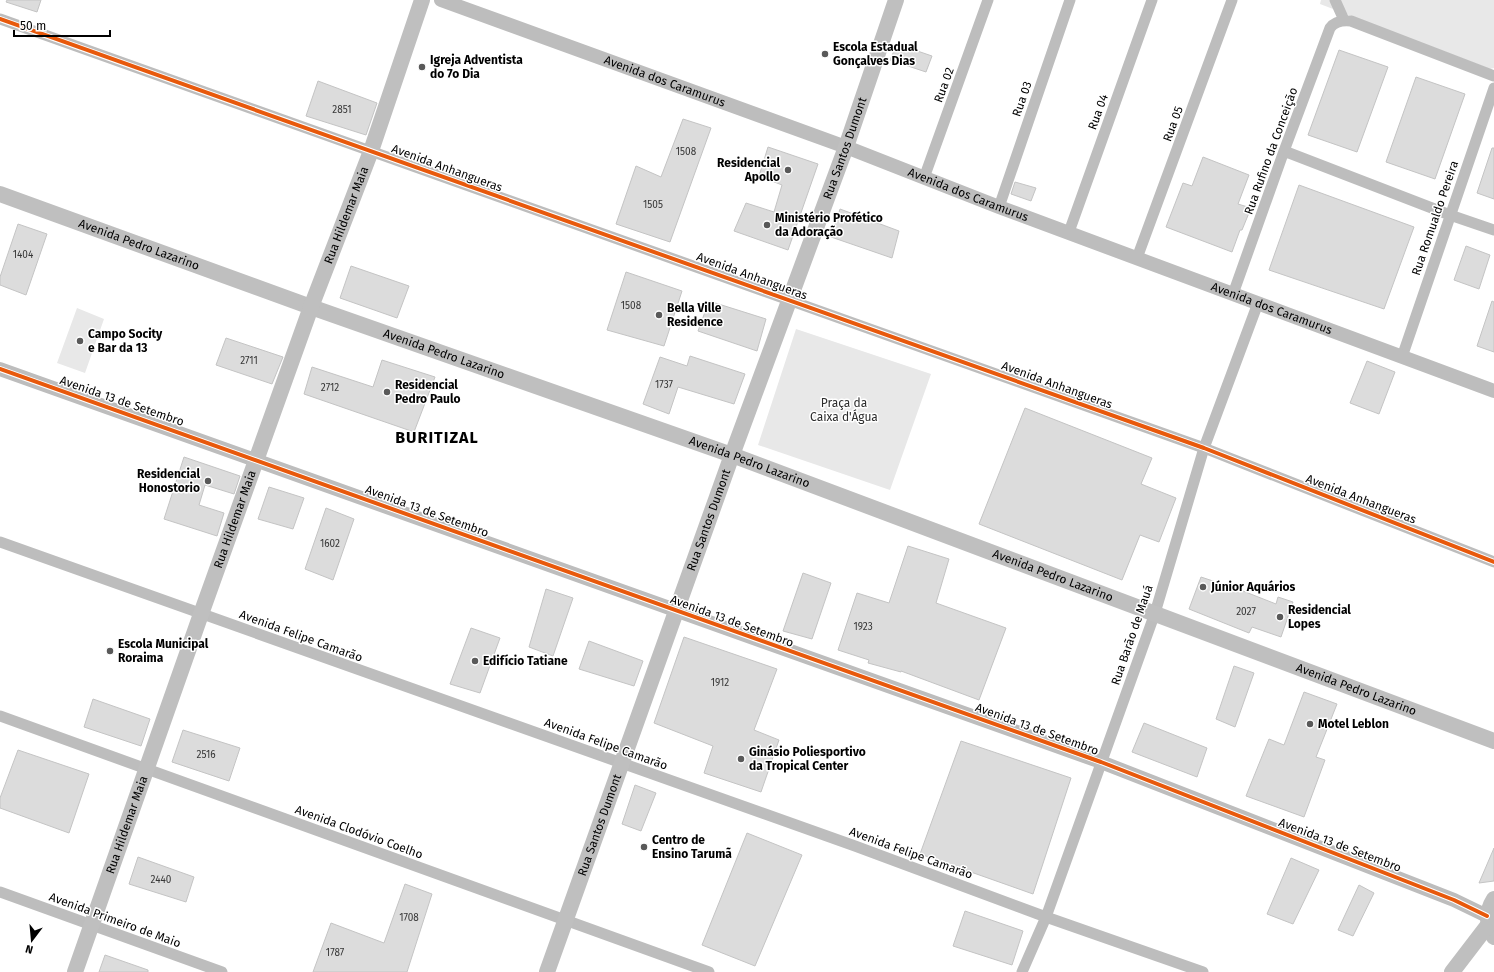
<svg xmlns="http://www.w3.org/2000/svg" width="1494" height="972" font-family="'Fira Sans',sans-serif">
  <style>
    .green { fill: #e8e8e8 }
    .building { fill: #dcdcdc; stroke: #c4c4c4 }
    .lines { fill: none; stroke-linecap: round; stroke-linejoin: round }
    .minor { stroke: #bdbdbd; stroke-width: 11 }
    .tertiary { stroke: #bdbdbd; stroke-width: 14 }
    .secondary { stroke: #bfbfbf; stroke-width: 16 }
    .cycleway-casing { stroke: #fff; stroke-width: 6 }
    .cycleway { stroke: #e8590c; stroke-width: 4 }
    .poi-dot { fill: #595959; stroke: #fff; stroke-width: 1.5 }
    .labels { text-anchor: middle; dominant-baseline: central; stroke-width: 3; stroke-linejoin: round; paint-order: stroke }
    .number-label { font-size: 10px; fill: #373737 }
    .poi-label { font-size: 12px; font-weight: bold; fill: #000; stroke: #fff; text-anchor: start }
    .street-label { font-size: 12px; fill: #000; stroke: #fff }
    .park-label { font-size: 12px; fill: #2d2d2d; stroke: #fff }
    .district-label { font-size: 16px; font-weight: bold; letter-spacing: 1px; fill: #000; stroke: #fff }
  </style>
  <rect width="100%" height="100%" fill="#fff"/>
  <path class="green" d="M1321 0H1494V68L1490 69 1320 4Z
    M77 308 104 319 85 373 57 363Z
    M796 329 931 374 890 490 758 445Z"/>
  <path class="building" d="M7 0H41L37 12 6 2Z
    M897 44 932 56 926 72 890 60Z
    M1339 50 1388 67 1357 152 1308 135Z
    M1416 77 1465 94 1435 179 1386 162Z
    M318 81 377 103 366 135 306 116Z
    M683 119 711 128 670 242 616 224 636 166 661 177Z
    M768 147 818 164 788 250 734 231 746 203 774 212 782 185 759 176Z
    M1492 148H1494V199L1477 193Z
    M1203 157 1249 175 1238 204 1251 208 1242 230H1240L1232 252 1166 227 1183 183 1192 186Z
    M1015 182 1036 188 1031 201 1011 194Z
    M1299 185 1414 227 1384 309 1269 270Z
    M840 209 899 231 892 258 831 237Z
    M18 224 47 234 26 295 0 285V277Z
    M1466 246 1490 255 1479 289 1454 280Z
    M351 266 409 286 397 318 340 298Z
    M626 272 682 291 664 346 607 330Z
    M709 301 766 319 757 351 698 331Z
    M1492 301 1494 302V352L1477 346Z
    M226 338 283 357 272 384 216 365Z
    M690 356 745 374 734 404 678 387 669 414 643 404 660 357 687 366Z
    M382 360 435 377 414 432 304 394 312 367 373 387Z
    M1367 361 1395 372 1379 414 1350 403Z
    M1025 408 1152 458 1141 484 1176 498 1159 542 1140 535 1122 580 979 524Z
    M184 457 240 476 234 494 205 485 199 505 224 513 217 536 164 519Z
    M269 487 304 498 293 529 258 519Z
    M326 508 354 519 333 580 305 569Z
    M908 546 949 559 936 603 1006 628 979 700 901 671V672L868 663 869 660 838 650 857 593 889 603Z
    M803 573 831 583 812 639 783 631Z
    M1201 577 1243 591 1276 604 1278 597 1293 602 1281 637 1252 627 1249 633 1189 609Z
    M546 589 573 598 553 656 529 647Z
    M471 628 500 638 480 693 450 684Z
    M684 637 777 669 754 730 779 740 761 792 704 773 713 746 654 723Z
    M589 641 643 661 634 686 579 669Z
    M1234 666 1254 673 1235 727 1216 719Z
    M1304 692 1337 704 1316 757 1325 760 1304 817 1246 796 1269 739 1284 745Z
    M93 699 150 719 141 746 84 727Z
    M1144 723 1207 748 1197 777 1132 752Z
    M183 730 240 748 229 781 172 762Z
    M961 741 1071 778 1033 894 920 854Z
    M18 750 89 774 69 833 0 808V798Z
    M635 785 656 793 641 831 622 824Z
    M747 833 802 855 755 966 702 945Z
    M1494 848V881L1479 883Z
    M138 857 194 877 186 902 129 884Z
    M1291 858 1319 870 1293 924 1267 914Z
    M405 884 432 894 407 972H313L331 923 384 943Z
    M1359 885 1374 893 1353 936 1338 930Z
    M965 911 1023 931 1012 965 953 946Z
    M105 955 148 970V972H99Z"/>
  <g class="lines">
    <path class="minor" d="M1335 0 1344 20
      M0 19 1204 448 1494 562
      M1284 151 1450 215 1494 230
      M924 178 988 0
      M999 207 1070 0
      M1069 232 1152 0
      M1137 258 1232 0
      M1233 294 1284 151 1330 28C1335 21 1342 20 1351 21L1494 76
      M1402 357 1494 88
      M0 542 855 846 1046 917 1203 972
      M0 716 709 972
      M0 892 222 972
      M1022 972 1046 917 1155 613 1204 448 1258 303"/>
    <g class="tertiary">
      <path id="s1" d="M441 0 846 147 999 207 1494 391"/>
      <path d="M0 369 1101 762 1454 900 1487 916"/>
    </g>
    <g class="secondary">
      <path id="s2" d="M0 194 311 307 732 455 1494 741"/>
      <path d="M1494 899C1486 912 1486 923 1494 937"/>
      <path id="s3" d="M75 972 201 614 311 307 371 151 422 0"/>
      <path id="s4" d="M547 972 732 455 846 147 896 0"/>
      <path d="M1452 972 1488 925"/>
    </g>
    <g class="cycleway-casing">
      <path id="cycleway" d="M0 19 1204 448 1494 562
        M0 369 1101 762 1454 900 1487 916"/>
    </g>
    <use href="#cycleway" class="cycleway"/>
  </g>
  <g class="poi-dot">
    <circle cx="825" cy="54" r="4"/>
    <circle cx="422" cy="67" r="4"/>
    <circle cx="788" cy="170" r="4"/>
    <circle cx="767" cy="225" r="4"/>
    <circle cx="659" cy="315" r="4"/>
    <circle cx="80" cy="341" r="4"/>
    <circle cx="387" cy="392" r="4"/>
    <circle cx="208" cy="481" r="4"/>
    <circle cx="1203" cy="587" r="4"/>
    <circle cx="1280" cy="617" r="4"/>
    <circle cx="110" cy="651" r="4"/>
    <circle cx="475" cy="661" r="4"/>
    <circle cx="1310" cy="724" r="4"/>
    <circle cx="741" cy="759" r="4"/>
    <circle cx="644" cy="847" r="4"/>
  </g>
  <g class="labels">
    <g class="number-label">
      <text x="342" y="110">2851</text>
      <text x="686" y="152">1508</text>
      <text x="653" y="205">1505</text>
      <text x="23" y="255">1404</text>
      <text x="631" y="306">1508</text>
      <text x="249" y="361">2711</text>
      <text x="664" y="385">1737</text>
      <text x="330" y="388">2712</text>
      <text x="330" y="544">1602</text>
      <text x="1246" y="612">2027</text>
      <text x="863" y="627">1923</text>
      <text x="720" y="683">1912</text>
      <text x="206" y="755">2516</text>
      <text x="161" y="880">2440</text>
      <text x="409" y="918">1708</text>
      <text x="335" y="953">1787</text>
    </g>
    <g class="poi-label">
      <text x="833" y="47">Escola Estadual<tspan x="833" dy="14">Gonçalves Dias</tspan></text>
      <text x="430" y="60">Igreja Adventista<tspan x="430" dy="14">do 7o Dia</tspan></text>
      <text x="780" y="163" text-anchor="end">Residencial<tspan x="780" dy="14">Apollo</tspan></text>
      <text x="775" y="218">Ministério Profético<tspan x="775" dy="14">da Adoração</tspan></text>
      <text x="667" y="308">Bella Ville<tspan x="667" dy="14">Residence</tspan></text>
      <text x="88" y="334">Campo Socity<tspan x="88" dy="14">e Bar da 13</tspan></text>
      <text x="395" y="385">Residencial<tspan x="395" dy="14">Pedro Paulo</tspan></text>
      <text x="200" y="474" text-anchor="end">Residencial<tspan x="200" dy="14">Honostorio</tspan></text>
      <text x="1211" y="587">Júnior Aquários</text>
      <text x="1288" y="610">Residencial<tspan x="1288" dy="14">Lopes</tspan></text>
      <text x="118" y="644">Escola Municipal<tspan x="118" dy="14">Roraima</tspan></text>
      <text x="483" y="661">Edifício Tatiane</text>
      <text x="1318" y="724">Motel Leblon</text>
      <text x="749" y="752">Ginásio Poliesportivo<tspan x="749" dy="14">da Tropical Center</tspan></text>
      <text x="652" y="840">Centro de<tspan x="652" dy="14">Ensino Tarumã</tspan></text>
    </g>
    <g class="street-label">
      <text stroke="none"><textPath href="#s1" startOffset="238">Avenida dos Caramurus</textPath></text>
      <text transform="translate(944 85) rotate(-70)">Rua 02</text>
      <text transform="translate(1022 99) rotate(-71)">Rua 03</text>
      <text transform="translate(1098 112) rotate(-70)">Rua 04</text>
      <text transform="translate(1173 124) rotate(-70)">Rua 05</text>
      <text stroke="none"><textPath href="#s4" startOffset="876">Rua Santos Dumont</textPath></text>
      <text transform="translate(1271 151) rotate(-70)">Rua Rufino da Conceição</text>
      <text transform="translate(447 168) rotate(20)">Avenida Anhangueras</text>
      <text stroke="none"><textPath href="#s1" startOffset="562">Avenida dos Caramurus</textPath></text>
      <text stroke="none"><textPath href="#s3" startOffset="804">Rua Hildemar Maia</textPath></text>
      <text transform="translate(1435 218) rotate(-71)">Rua Romualdo Pereira</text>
      <text stroke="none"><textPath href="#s2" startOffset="148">Avenida Pedro Lazarino</textPath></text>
      <text transform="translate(752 276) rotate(20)">Avenida Anhangueras</text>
      <text stroke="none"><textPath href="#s1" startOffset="886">Avenida dos Caramurus</textPath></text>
      <text stroke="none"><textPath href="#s2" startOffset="472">Avenida Pedro Lazarino</textPath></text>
      <text transform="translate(1057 385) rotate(20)">Avenida Anhangueras</text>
      <text transform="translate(122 401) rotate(19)">Avenida 13 de Setembro</text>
      <text stroke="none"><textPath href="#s2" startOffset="796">Avenida Pedro Lazarino</textPath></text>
      <text transform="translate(1361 499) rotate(21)">Avenida Anhangueras</text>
      <text transform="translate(427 511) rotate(20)">Avenida 13 de Setembro</text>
      <text stroke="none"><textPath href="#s3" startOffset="480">Rua Hildemar Maia</textPath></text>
      <text stroke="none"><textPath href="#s4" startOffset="480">Rua Santos Dumont</textPath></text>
      <text stroke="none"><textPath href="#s2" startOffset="1120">Avenida Pedro Lazarino</textPath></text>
      <text transform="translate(732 621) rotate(20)">Avenida 13 de Setembro</text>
      <text transform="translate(1132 635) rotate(-71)">Rua Barão de Mauá</text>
      <text transform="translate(301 636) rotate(20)">Avenida Felipe Camarão</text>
      <text stroke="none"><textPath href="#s2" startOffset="1444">Avenida Pedro Lazarino</textPath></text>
      <text transform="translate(1037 729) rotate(20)">Avenida 13 de Setembro</text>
      <text transform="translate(606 744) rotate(20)">Avenida Felipe Camarão</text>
      <text stroke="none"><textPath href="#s4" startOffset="156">Rua Santos Dumont</textPath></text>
      <text stroke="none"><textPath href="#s3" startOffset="156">Rua Hildemar Maia</textPath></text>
      <text transform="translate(359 832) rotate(20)">Avenida Clodóvio Coelho</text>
      <text transform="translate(1340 845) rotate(21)">Avenida 13 de Setembro</text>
      <text transform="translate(911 853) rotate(20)">Avenida Felipe Camarão</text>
      <text transform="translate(115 920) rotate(20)">Avenida Primeiro de Maio</text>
    </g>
    <g class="park-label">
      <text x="844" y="403">Praça da<tspan x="844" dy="14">Caixa d'Água</tspan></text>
    </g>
    <g class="district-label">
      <text x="437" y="437">BURITIZAL</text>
    </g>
  </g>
  <g transform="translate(32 940) rotate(196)" stroke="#ffffff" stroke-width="3" paint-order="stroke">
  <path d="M0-3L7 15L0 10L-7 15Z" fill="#000000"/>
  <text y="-6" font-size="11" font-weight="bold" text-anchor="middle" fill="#000000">N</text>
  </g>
  <path d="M14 30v6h96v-6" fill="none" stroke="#000000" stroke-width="2"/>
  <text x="20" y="30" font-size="12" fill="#000000" stroke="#ffffff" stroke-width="3" paint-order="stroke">50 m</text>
</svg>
